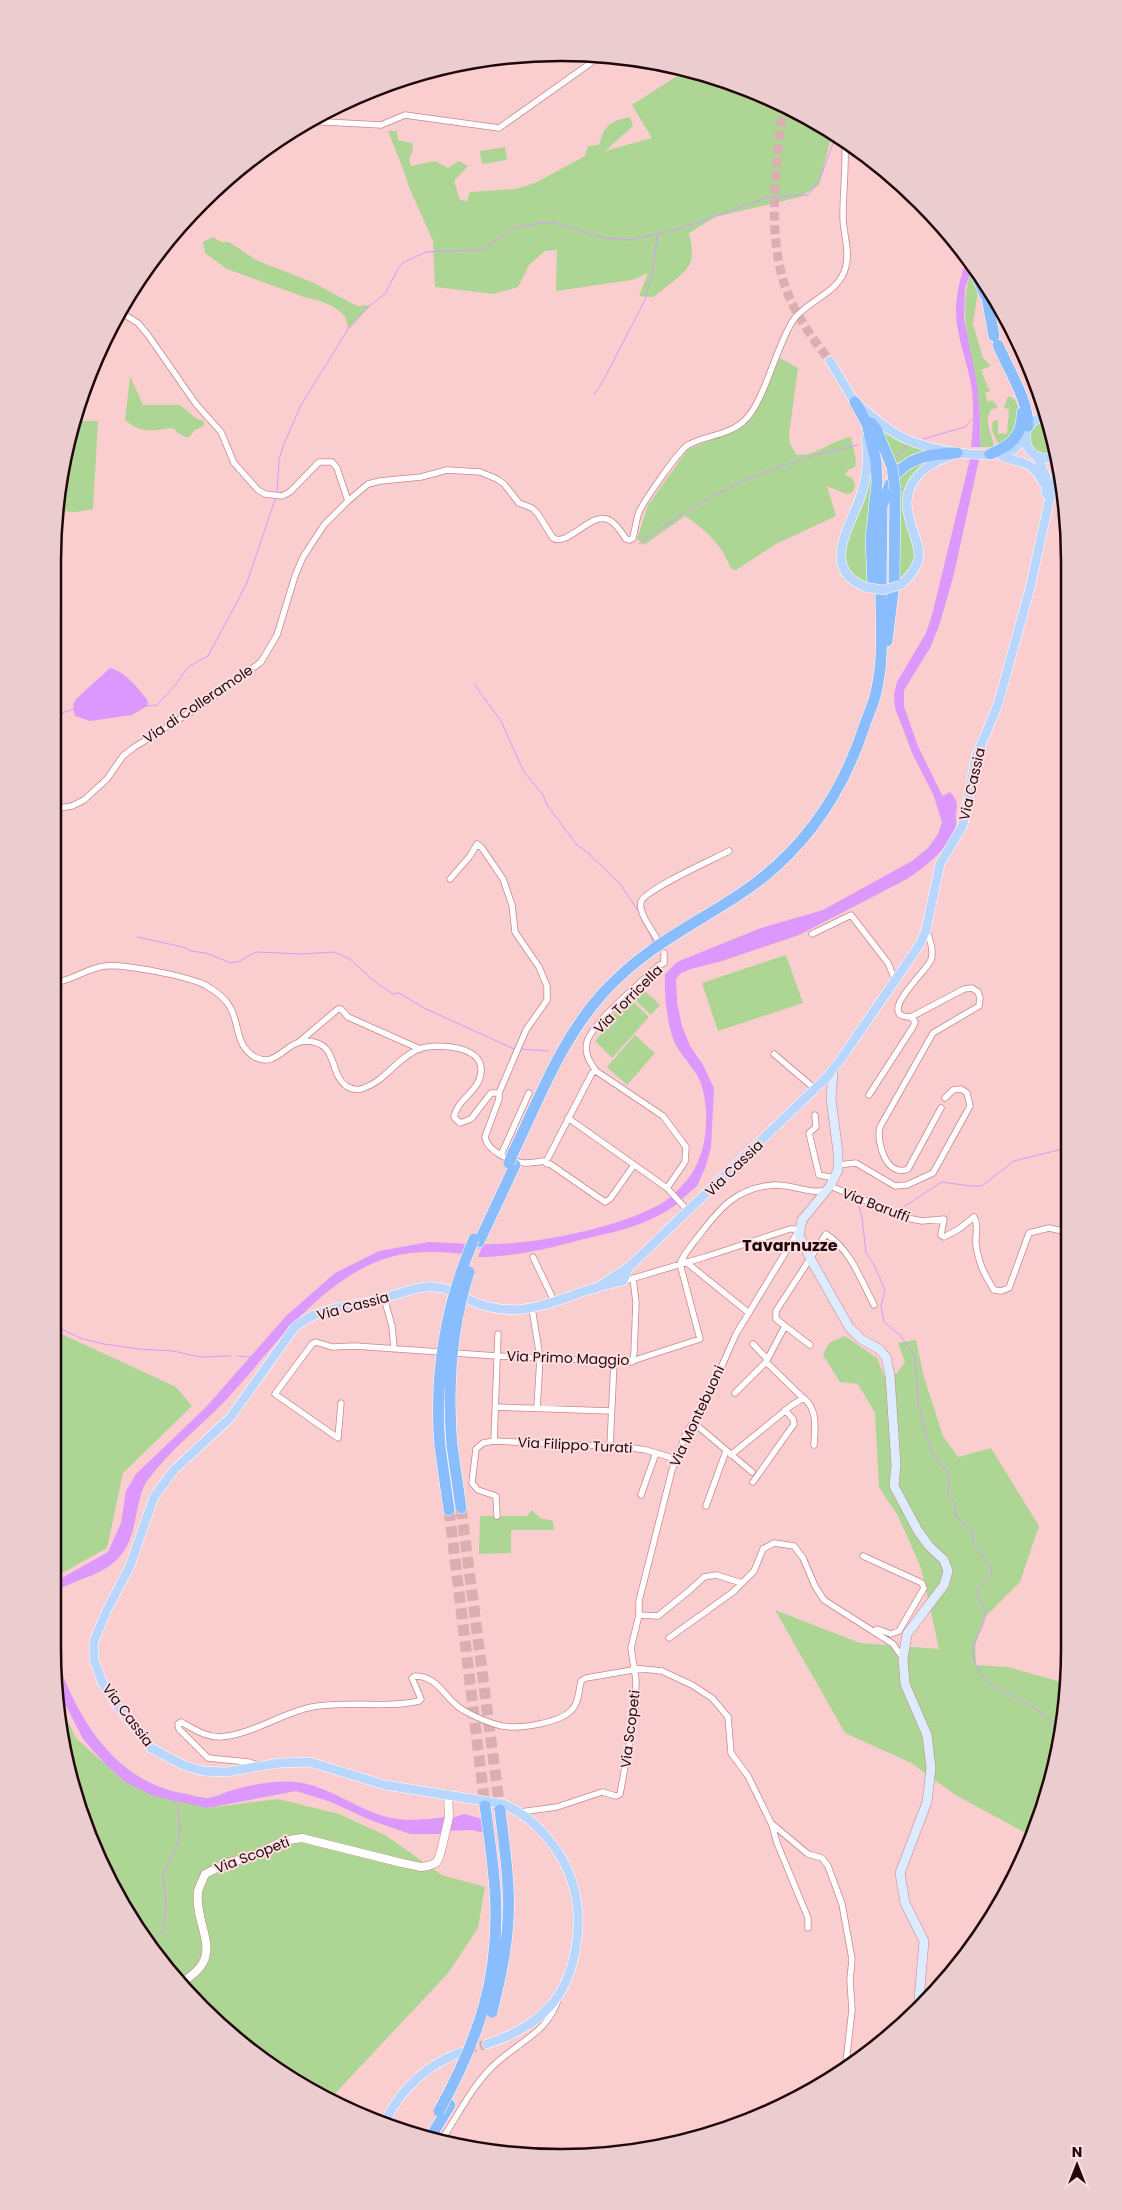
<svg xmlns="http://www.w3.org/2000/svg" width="1122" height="2210" font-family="Poppins,sans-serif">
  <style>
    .green { fill: #add695 }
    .water { fill: #dc98fd }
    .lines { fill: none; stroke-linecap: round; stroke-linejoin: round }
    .stream { stroke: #dc98fd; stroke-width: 1 }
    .primary-tunnel { stroke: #d9afb2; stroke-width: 9; stroke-dasharray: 9 4.5; stroke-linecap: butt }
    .motorway-tunnel { stroke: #d9afb2; stroke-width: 11; stroke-dasharray: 11 5.5; stroke-linecap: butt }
    .minor-casing { stroke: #cc878d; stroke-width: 7 }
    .tertiary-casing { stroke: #cc878d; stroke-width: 9 }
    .secondary-casing { stroke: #cc878d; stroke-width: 10 }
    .primary-casing { stroke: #fff; stroke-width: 10 }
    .motorway-casing { stroke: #fff; stroke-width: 12 }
    .minor { stroke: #fff; stroke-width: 5.5 }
    .tertiary { stroke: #fff; stroke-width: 8 }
    .secondary { stroke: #dcebfe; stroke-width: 9 }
    .primary { stroke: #b9d7fe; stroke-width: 9 }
    .motorway { stroke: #8abdfd; stroke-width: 11 }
    .primary-bridge-casing { stroke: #fff; stroke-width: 10; stroke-linecap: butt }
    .motorway-bridge-casing { stroke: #fff; stroke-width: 12; stroke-linecap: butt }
    .primary-bridge { stroke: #b9d7fe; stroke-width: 9 }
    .motorway-bridge { stroke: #8abdfd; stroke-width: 11 }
    .labels { text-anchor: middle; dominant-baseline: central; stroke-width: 4; stroke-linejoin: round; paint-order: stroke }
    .street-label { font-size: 14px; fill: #21080b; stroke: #fddee0 }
    .quarter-label { font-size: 16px; font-weight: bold; fill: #21080b; stroke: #fddee0 }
    .rim { fill: none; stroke: #21080b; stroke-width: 2.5 }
  </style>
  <rect width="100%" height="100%" fill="#facdcf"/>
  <path class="green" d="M669 66 692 70 786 105 814 124 815 127 831 138 819 185 800 197 715 217 689 233C691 242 693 252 691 261 688 273 663 289 653 297L639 296 648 273 632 280 556 291 557 250 545 251 529 265 518 287 494 294 435 287 433 241 409 187 405 174 388 131H397L398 140 412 143 413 150 409 160 411 166 435 161 448 168 459 161 468 166 454 181 460 200 467 201 470 192 515 189 535 183 585 156 588 146 599 145C604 125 611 121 630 117L633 126 605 151 652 138 632 105 677 76Z
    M505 147 507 160 482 164 480 151Z
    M213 237 221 242H229L256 260 314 283 357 306 371 305 348 329C347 325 347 320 345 317 338 306 317 299 304 297L227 269 205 253 203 242Z
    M971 271 978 291 973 323 970 324H973L983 358 990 365 989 367 981 370 988 388 990 389V391L985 393 988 402 992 400 998 407 991 410C983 422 993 436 994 447H980C980 437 981 426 980 416 976 367 955 319 971 271Z
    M780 358 798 368 789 435 790 444 797 455C817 456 832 440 851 437L856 461 855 467 848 470 845 475 852 478 855 485 853 492 846 494 827 486 836 516 776 544 736 570 731 569C723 546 705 529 685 516L644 545 637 539 648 505 688 449 735 431 749 418 761 401Z
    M130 376 143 405H180L197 419 204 421V426L195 430 188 438 178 433 173 428C152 430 143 435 125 420Z
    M1008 396C1023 400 1020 425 1014 435 1012 439 1005 443 1001 446 995 440 990 429 993 421L998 420V433L1007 434 1009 409 1004 408Z
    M73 421H98L93 509 76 512 56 511 70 430Z
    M876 421 931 449 894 464Z
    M1045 421 1054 453 1041 454C1026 444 1024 424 1045 421Z
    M935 457 906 489C910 509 921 550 911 568 908 573 902 578 898 582V481L912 466Z
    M873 458 867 559V584C853 576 846 569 844 552Z
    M786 955 803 1003 718 1031 702 983Z
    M639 986 660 1005 651 1015 631 996Z
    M629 998 649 1017 612 1058 595 1041 603 1032 600 1029Z
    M635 1035 655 1053 627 1085 607 1067Z
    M53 1330 176 1387 192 1406 123 1473 107 1548 53 1578Z
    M845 1336 877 1358 884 1376 897 1373 905 1362 898 1343 916 1340 924 1377 943 1436 958 1457 991 1448 1039 1526 1020 1582 984 1618 975 1646 976 1665 1008 1667 1068 1684 1052 1780 1031 1836 954 1794 911 1763 845 1733 775 1610 860 1643 939 1649 921 1568 898 1516 879 1487 875 1413 858 1384 840 1382 823 1355 829 1343Z
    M532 1510 540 1518 553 1521 554 1530H511V1553L479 1554 480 1516H527Z
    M57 1699 76 1738 125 1782 207 1808 278 1799 339 1814 385 1835 442 1875 485 1887 478 1928 449 1972 330 2099 279 2072 226 2031 158 1959 120 1903 80 1813 62 1748Z"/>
  <path class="water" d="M967 258 971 271 965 288 964 318 977 383 980 416V447H971C973 428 974 409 972 390 968 362 955 335 956 307 957 290 961 275 967 258Z
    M970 459H979L954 574 939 626 930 648 904 690V706L917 744 941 793 943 796 950 792C957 799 958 804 956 813 955 817 957 821 956 825 952 846 924 868 907 879L799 935 722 961 691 969 681 973 676 979 677 1002 682 1026 690 1046 703 1065 714 1088 711 1147 706 1166 697 1186 681 1200 675 1193C680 1187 686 1182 690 1176 707 1153 710 1114 702 1087 698 1071 684 1060 676 1045 667 1028 664 993 665 974L677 962 699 953 761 928 823 910 912 861 928 848 938 834 942 822 933 794 913 755 895 708 894 695 897 682 926 633 932 615Z
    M110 668C126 672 138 688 148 701L147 706 132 715 90 721 75 716 73 705 76 699Z
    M671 1197 677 1204C647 1226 615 1232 580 1240 546 1249 514 1257 478 1257L483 1244C531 1246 633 1226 671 1197Z
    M429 1242 469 1244 464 1254C445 1252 424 1251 404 1254 328 1267 275 1347 226 1400 200 1427 170 1450 147 1481 135 1498 138 1535 121 1555 104 1577 71 1579 53 1594V1583L108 1552 121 1523 126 1491 136 1474 206 1407 286 1316 335 1273 379 1251Z
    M53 1647C73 1711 110 1779 181 1793 189 1794 200 1798 208 1798 216 1797 225 1792 233 1790 253 1784 276 1780 297 1782 333 1787 362 1814 397 1819 413 1821 430 1819 446 1817L440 1834H410L370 1820 331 1802 296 1791 207 1808 153 1796 125 1782 106 1765 83 1739 56 1686Z
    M464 1814 483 1819 485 1833 472 1830 447 1831 452 1818Z"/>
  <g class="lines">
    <path class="stream" d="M594 395 603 381 645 300 653 269 657 236
      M923 439 965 427 974 417
      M896 456 901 453 906 445
      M277 494 279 460 284 444 301 405 348 329 367 308 385 294 399 267 404 262 426 252 483 250 513 228 539 223H554L605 238 631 240 679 229 769 197 808 195 819 181 835 138
      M639 544C706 493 776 462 858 445
      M474 684 501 721 524 772 543 795 547 805 577 845 587 852 621 885 640 914
      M146 706 157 705 177 683 188 667 208 656 246 585 275 500
      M53 716 74 709
      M645 924 654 943
      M137 937 183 947 191 951 206 953 231 963 240 961 256 952 302 954 334 952 350 959 374 981 393 994 399 993 424 1008 514 1049
      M520 1049 549 1051
      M857 1199 862 1218 866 1253 874 1265 885 1290 881 1306 884 1322 900 1335 915 1357 918 1402 926 1434 932 1452 947 1472 949 1479 948 1494 955 1504 956 1517 962 1523 971 1527 974 1545 992 1569 991 1575 976 1591C978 1599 984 1606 985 1613 986 1627 972 1639 973 1653 976 1685 1010 1693 1033 1707 1043 1713 1051 1722 1061 1728
      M897 1211 942 1182 970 1186H982L1014 1161 1067 1148
      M53 1325 80 1338 104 1344 138 1349 173 1351 200 1357 231 1356
      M237 1356 251 1357
      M146 1941 156 1938 163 1930 164 1925 166 1907 163 1874 178 1842 180 1827 178 1807 173 1800"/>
    <path class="primary-tunnel" d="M783 104C777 164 766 228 785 286 795 315 812 338 830 361
      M467 2050 487 2044"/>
    <path class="motorway-tunnel" d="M461 1508 500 1810
      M449 1510 485 1806"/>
    <g class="minor-casing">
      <path id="minor" d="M307 121 381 125 405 115 499 128 602 55
        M818 126 827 133
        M120 312 138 323 148 335 196 404 221 432 234 463 258 490 265 494 282 496 290 492 319 462H332L337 468 348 501
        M53 809 72 806 84 800 107 779 123 756 133 748 205 703 261 662 277 635 295 576 303 557 324 525 348 501 368 484 380 481 421 477 447 470 480 472 497 479 504 484 519 503 532 508 538 514 553 538C568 548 593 508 611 521 617 525 622 533 626 539L630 540 633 538C635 530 636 520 639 512 644 501 679 450 688 445 706 435 728 436 744 421 765 402 776 345 794 319 809 299 840 293 846 266 850 250 843 233 843 217 843 192 846 169 845 144
        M450 879 470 856 477 844 482 848 503 879 512 905 515 932 539 967 547 986V1000L526 1030 499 1093
        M926 930C930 938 934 951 931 960 927 971 874 1017 911 1017L964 989 972 988 978 992 980 998 979 1006 933 1033 880 1127C876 1141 886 1178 908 1169L941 1108
        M812 934 851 915 888 963 895 980
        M658 941C653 931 638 913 641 902 644 890 714 859 729 851
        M53 978 62 981C77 977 89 968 105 966 125 964 187 976 205 985 214 990 225 998 230 1007 240 1024 235 1046 255 1057 276 1069 286 1041 306 1041 339 1042 328 1072 346 1086 351 1089 357 1091 364 1088 385 1081 398 1057 419 1049 436 1043 484 1045 481 1072 480 1091 457 1099 454 1117L460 1123 471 1119 491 1093H499V1099L485 1137C487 1151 511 1162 524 1163 531 1163 538 1162 544 1161L547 1164H550L605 1202 610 1199 634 1165
        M299 1042 338 1009H341L348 1017 420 1049
        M774 1054 815 1089
        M596 1071 663 1116 686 1147 685 1162 667 1188
        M596 1071C590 1062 584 1054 587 1042 593 1021 641 983 658 966L664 963V953
        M869 1095 913 1027 915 1022 911 1017
        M815 1115 816 1127 809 1133 819 1175 835 1178
        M568 1118 667 1188 688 1211
        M501 1155 529 1093
        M548 1158 592 1073 596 1071
        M838 1165 856 1163 895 1186 907 1185 933 1173 970 1106 967 1093 961 1089 953 1090 945 1098
        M830 1186 907 1218 922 1221 944 1219 941 1235 944 1237 959 1229 974 1217C979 1224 975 1236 976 1245 979 1264 984 1274 994 1290L1001 1291 1009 1288 1029 1233 1049 1228 1067 1232
        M533 1257 555 1303
        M686 1262 749 1313
        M680 1264C683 1255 691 1246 697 1238 719 1210 734 1188 774 1185 792 1184 810 1195 827 1190
        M624 1281 705 1257 790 1229H799
        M384 1298 392 1326 394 1349
        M532 1308 540 1358 537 1408
        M785 1326 810 1345
        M753 1344 767 1359
        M632 1362 634 1353 636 1303 633 1278
        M766 1362 801 1396
        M735 1393 766 1362 785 1326 776 1319V1311L826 1234C850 1249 861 1280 874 1305
        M341 1403 338 1438 275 1394 312 1344 316 1342 332 1347 355 1346 497 1356 629 1362 700 1339 680 1264
        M496 1407 611 1411
        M694 1423 752 1472
        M494 1441 498 1334
        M610 1447 614 1361
        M731 1455 792 1405 804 1398C818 1411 815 1427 814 1445
        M753 1482 794 1424 793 1419 785 1410
        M641 1495 656 1453
        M706 1506 726 1451
        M497 1516 496 1496 478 1490 472 1483 476 1449 483 1443 494 1441 626 1447 646 1450 676 1459
        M863 1556 922 1583 924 1588 899 1631 891 1634 877 1629 874 1632
        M639 1615 658 1616 690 1590 704 1577 716 1575 742 1583
        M669 1638 733 1592 754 1571 763 1549 774 1543 794 1546 803 1558 815 1586 824 1600 893 1644 902 1657
        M633 1668 662 1671 692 1685 712 1698 728 1717 731 1753 748 1776 771 1823 808 1854 822 1858 828 1866 842 1904 852 1959 850 1980 852 2010 845 2071
        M258 1765 248 1762 208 1758 179 1729 178 1724 181 1722C194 1729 205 1737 220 1737 252 1735 281 1713 312 1707 348 1700 384 1709 419 1701L421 1699 412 1678 415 1676C439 1676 445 1700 463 1710 473 1716 490 1723 502 1726 520 1729 564 1723 574 1707 579 1700 579 1689 581 1681L586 1678 633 1670
        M520 1812 557 1807 602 1792 616 1796 620 1794 635 1713 636 1680 631 1648 639 1615V1601L672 1470 687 1431 701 1413 736 1334 799 1230
        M772 1825 777 1843 808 1918V1928
        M441 2141C457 2117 471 2088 491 2068 515 2043 550 2033 559 1996"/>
    </g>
    <g class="tertiary-casing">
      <path id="tertiary" d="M180 1983C229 1956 194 1930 198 1892 199 1886 203 1880 205 1874L230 1862 248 1858 283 1841 302 1838 402 1863 421 1867 428 1866 436 1863 439 1858 442 1847 449 1817 448 1794"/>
    </g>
    <g class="secondary-casing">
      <path id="secondary" d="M833 1070 831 1099 838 1152V1170L830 1186 802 1220 799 1235 810 1258 849 1327 861 1339 879 1349 886 1357 890 1376 896 1465 894 1486 918 1531 929 1546 944 1560 948 1571 944 1585 907 1634 903 1659 905 1684 927 1735 931 1768 927 1802 900 1873 905 1903 924 1941 918 2011"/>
    </g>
    <g class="primary-casing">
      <path id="primary" d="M830 361 857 406
        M859 405C874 418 888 431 906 439 931 450 985 461 1011 450 1017 448 1021 442 1025 437
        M1044 417C1012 423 1025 468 1055 456
        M1002 456C1021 464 1033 460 1043 483
        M1037 456 1046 477V494
        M900 585C933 557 914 545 908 512 902 483 925 464 950 456
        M865 587C818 568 853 523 862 492 867 475 869 455 866 438
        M595 1289 629 1267 825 1079 841 1059 920 944 926 930 940 864 963 825 976 757 998 704 1030 588 1052 488 1059 470
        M451 1291C424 1279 400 1296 373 1301 345 1307 317 1308 294 1328L230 1418 174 1470 154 1497 130 1566 107 1610 94 1641V1660L102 1682 116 1704 151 1748 183 1765 203 1771 226 1772 279 1763 310 1762 385 1785 503 1804C535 1817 564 1852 573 1885 584 1922 577 1975 551 2005 535 2024 511 2036 487 2044
        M467 1299C528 1328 565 1290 623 1281L629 1267
        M384 2124C401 2087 428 2063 467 2050"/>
    </g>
    <g class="motorway-casing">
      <path id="motorway" d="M973 266 985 295
        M985 287 994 336
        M998 345C1009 371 1028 399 1028 426
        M1034 376 1037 396 1041 403
        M855 402 867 424 876 461 877 483 871 539 873 585
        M871 423 877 431 892 467
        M990 454C1010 446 1023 436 1022 413
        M897 473C914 455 934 454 957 453
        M894 584 895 489
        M881 586 882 506 890 484
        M887 641 893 592
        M513 1153C539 1099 562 1038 603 993 643 949 686 929 734 898 799 857 842 796 865 724 869 713 874 703 876 692 884 660 881 626 881 594
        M479 1242 515 1165
        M452 1446 461 1508
        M440 1447 449 1510
        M430 2138 450 2105"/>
    </g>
    <use href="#minor" class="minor"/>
    <use href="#tertiary" class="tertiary"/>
    <use href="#secondary" class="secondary"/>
    <use href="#primary" class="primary"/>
    <use href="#motorway" class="motorway"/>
    <g class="primary-bridge-casing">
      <path id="primary-bridge" d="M865 587 883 590 900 585"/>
    </g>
    <g class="motorway-bridge-casing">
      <path id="motorway-bridge" d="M892 467 895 489
        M509 1163 513 1153
        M452 1446C447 1387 451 1328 469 1272
        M440 1447C434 1375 445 1306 474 1239
        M492 2012C502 1972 511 1930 508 1887 507 1861 503 1836 500 1810
        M439 2111C479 2038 501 1975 495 1890 493 1862 489 1834 485 1806"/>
    </g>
    <use href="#primary-bridge" class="primary-bridge"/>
    <use href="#motorway-bridge" class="motorway-bridge"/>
  </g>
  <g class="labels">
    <g class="street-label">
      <text transform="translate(198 704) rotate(-34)">Via di Colleramole</text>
      <text transform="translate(972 784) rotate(-77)">Via Cassia</text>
      <text transform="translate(628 999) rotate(-45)">Via Torricella</text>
      <text transform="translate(734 1168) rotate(-44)">Via Cassia</text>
      <text transform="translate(876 1205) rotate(21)">Via Baruffi</text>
      <text transform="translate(353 1306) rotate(-15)">Via Cassia</text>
      <text transform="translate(568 1358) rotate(2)">Via Primo Maggio</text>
      <text transform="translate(697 1416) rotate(-65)">Via Montebuoni</text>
      <text transform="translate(575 1445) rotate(3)">Via Filippo Turati</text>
      <text transform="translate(128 1715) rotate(53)">Via Cassia</text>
      <text transform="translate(630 1729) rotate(-83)">Via Scopeti</text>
      <text transform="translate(252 1855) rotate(-21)">Via Scopeti</text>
    </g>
    <g class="quarter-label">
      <text x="790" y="1245">Tavarnuzze</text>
    </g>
  </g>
  <path d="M0 0H1122V2210H0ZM561 61H561A500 500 0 0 1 1061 561V1649A500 500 0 0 1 561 2149H561A500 500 0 0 1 61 1649V561A500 500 0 0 1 561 61Z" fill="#ebcdcf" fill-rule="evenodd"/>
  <path class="rim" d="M561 61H561A500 500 0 0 1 1061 561V1649A500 500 0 0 1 561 2149H561A500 500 0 0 1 61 1649V561A500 500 0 0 1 561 61Z"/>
  <g transform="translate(1077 2165)" stroke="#fddee0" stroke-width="4" paint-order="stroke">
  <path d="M0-4L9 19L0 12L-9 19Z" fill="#21080b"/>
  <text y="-8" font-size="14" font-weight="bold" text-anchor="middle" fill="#21080b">N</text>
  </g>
</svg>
